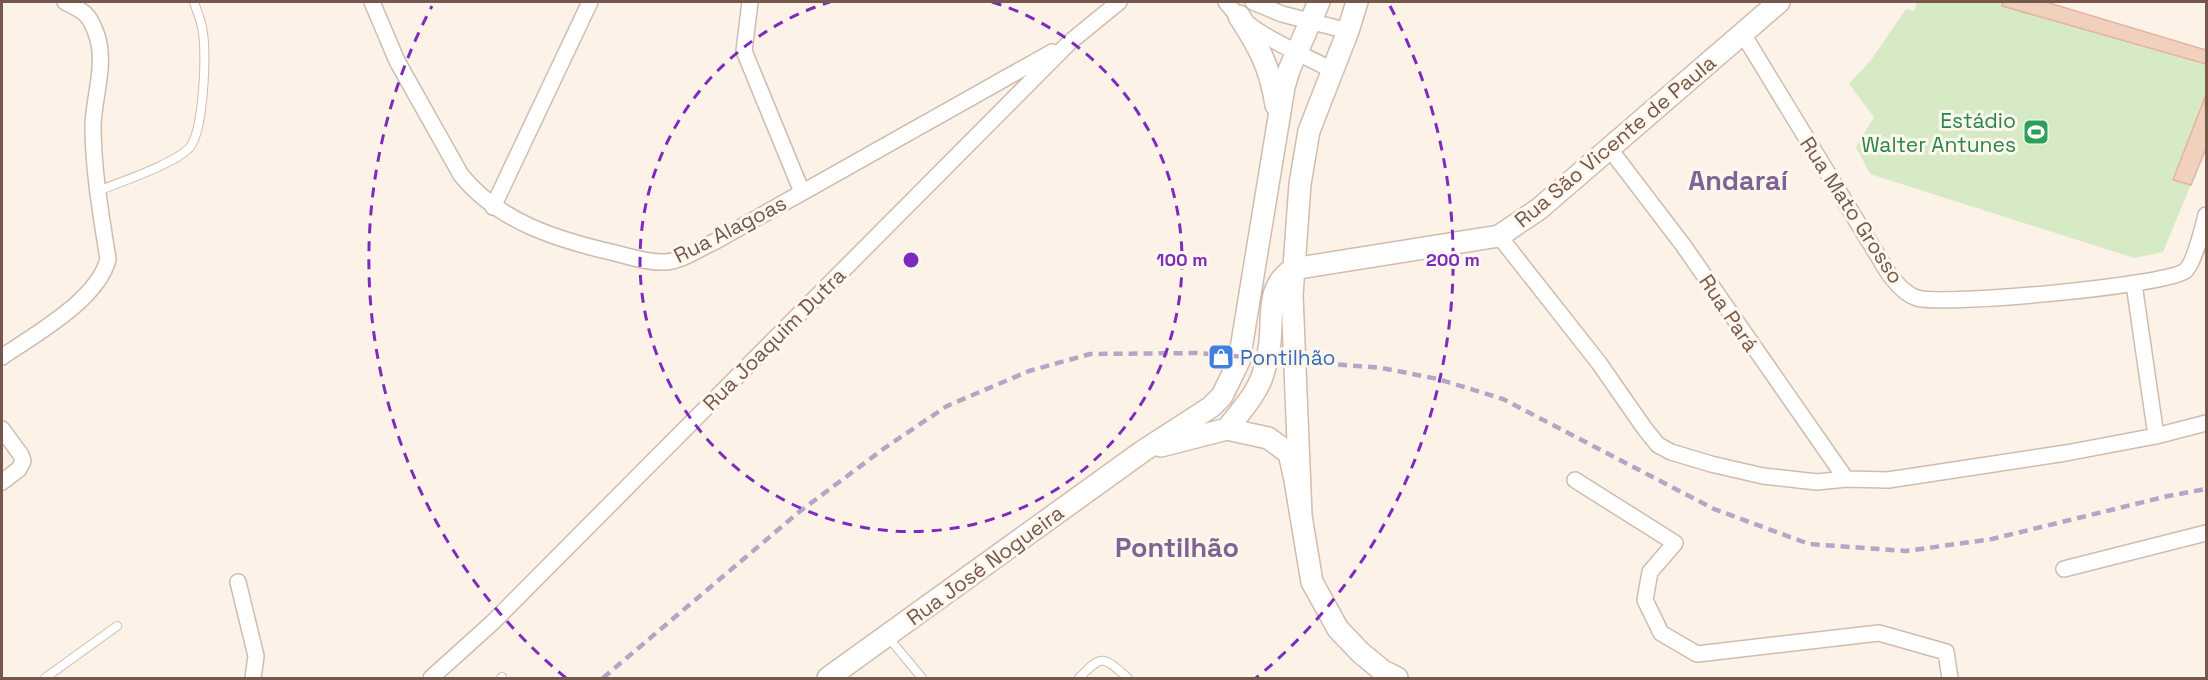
<svg xmlns="http://www.w3.org/2000/svg" width="2208" height="680" font-family="'Space Grotesk',sans-serif">
  <style>
    .green { fill: #d6eac5 }
    .building { fill: #f1d0be; stroke: #e3b59f; stroke-width: 1.5 }
    .lines { fill: none; stroke-linecap: round; stroke-linejoin: round }
    .lane-casing { stroke: #d0bcaf; stroke-width: 10 }
    .street-casing { stroke: #d0bcaf; stroke-width: 18 }
    .secondary-casing { stroke: #d3bbad; stroke-width: 24 }
    .lane { stroke: #fff; stroke-width: 8 }
    .street { stroke: #fff; stroke-width: 15 }
    .secondary { stroke: #fff; stroke-width: 21 }
    .rail { stroke: #b5a5c6; stroke-width: 4.5; stroke-dasharray: 9 6; stroke-linecap: butt }
    .ring { fill: none; stroke: #7b2cbf; stroke-width: 3; stroke-dasharray: 10 8 }
    .labels { text-anchor: middle; dominant-baseline: central; stroke-width: 6; stroke-linejoin: round; paint-order: stroke }
    .leisure-label { font-size: 21px; fill: #27864d; stroke: #fff7ed; text-anchor: end }
    .street-label { font-size: 21px; fill: #75584b; stroke: #fff7ed }
    .shop-label { font-size: 21px; fill: #366cbe; stroke: #fff7ed; text-anchor: start }
    .district-label { font-size: 27px; font-weight: bold; fill: #7f6392; stroke: #fff7ed }
    .centre { fill: #7b2cbf; stroke: #fff7ed; stroke-width: 3 }
    .ring-label { font-size: 18px; text-anchor: middle; font-weight: bold; fill: #7b2cbf; stroke: #fff7ed; stroke-width: 6; stroke-linejoin: round; paint-order: stroke }
  </style>
  <rect width="100%" height="100%" fill="#fcf2e7"/>
  <path class="green" d="M1917 2H2046L2206 50V148L2163 252 2134 258 1870 174 1856 147 1874 117 1849 84 1871 60 1906 9 1914 11Z"/>
  <path class="building" d="M2003 2H2046L2206 50V64L2002 6Z
    M2205 97 2206 148 2191 185 2173 180Z"/>
  <g class="lines">
    <g class="lane-casing">
      <path id="lane" d="M98 191C120 182 175 164 190 147 204 129 206 56 203 33 202 22 197 12 194 2
        M888 637 922 678
        M45 678 117 626
        M501 678 502 677
        M1079 678C1103 653 1103 657 1128 678"/>
    </g>
    <g class="street-casing">
      <path id="street" d="M372 2 397 61 461 175C499 222 558 240 615 253 631 257 648 263 665 262 682 261 700 248 716 241L1052 52
        M750 2 744 51 802 192
        M1226 2C1248 33 1298 52 1332 70
        M1253 2 1282 14 1348 31
        M1743 34 1889 274C1897 284 1905 294 1917 298 1944 306 2164 286 2185 271 2194 264 2203 227 2206 215
        M1609 148 1683 245 1846 479
        M493 207 590 2
        M1499 236 1599 363 1645 429 1658 445 1671 452 1711 464 1763 476 1817 482 1846 479 1888 480 2066 453 2156 436 2206 423
        M2134 284 2156 436
        M2 357C35 334 98 300 108 259 101 215 93 170 93 125 94 96 107 62 96 33 89 13 83 11 65 2
        M2 429 21 455 23 461 19 469 2 482
        M1575 480 1675 543 1650 572 1645 600 1661 633 1697 654 1879 633 1946 652 1950 678
        M2064 569 2206 533
        M238 582 256 656 253 678
        M431 678 492 623 1070 42 1119 2"/>
    </g>
    <g class="secondary-casing">
      <path id="secondary" d="M1239 16C1259 47 1270 67 1276 105
        M1227 429C1239 413 1257 394 1263 374 1266 364 1269 352 1270 342 1273 314 1266 287 1293 269L1499 236 1539 209 1779 2
        M1161 446 1227 429 1268 438 1289 453 1295 480 1312 582 1338 629 1361 653 1383 671 1397 678
        M1301 515 1292 295 1300 184 1309 131 1348 31 1357 2
        M828 678 1143 451 1211 407 1222 396 1239 361 1284 87 1289 70 1319 2"/>
    </g>
    <use href="#lane" class="lane"/>
    <use href="#street" class="street"/>
    <use href="#secondary" class="secondary"/>
    <path class="rail" d="M603 678 799 512 886 447 947 406 1029 371 1090 354 1197 353 1382 368 1438 379 1503 399 1714 509 1809 544 1906 551 1992 539 2168 496 2206 489"/>
  </g>
  <g class="ring">
    <path d="M992 2A271 271 0 1 1 830 2"/>
    <path d="M566 678A542 542 0 0 1 432 6M1390 6A542 542 0 0 1 1256 678"/>
  </g>
  <defs>
    <g id="stadium-square" transform="scale(1.35)"><rect x="-9" y="-9" width="18" height="18" rx="4" fill="#2e9e5b" stroke="#fff7ed"/><path d="M0-5a6.5 5 0 1 0 0 10a6.5 5 0 1 0 0-10ZM-3.5-1.8h7v3.6h-7Z" fill="#fff"/></g>
    <g id="shop-square" transform="scale(1.35)"><rect x="-9" y="-9" width="18" height="18" rx="4" fill="#3f7fe0" stroke="#fff7ed"/><path d="M-5-2.5h2.3a2.7 3.5 0 0 1 5.4 0H5L5.5 6h-11ZM-1.5-2.5h3a1.5 2.3 0 0 0-3 0Z" fill="#fff"/></g>
  </defs>
  <g fill-rule="evenodd">
    <use href="#stadium-square" x="2036" y="132"/>
    <use href="#shop-square" x="1221" y="357"/>
  </g>
  <g class="labels">
    <g class="leisure-label">
      <text x="2016" y="120">Estádio<tspan x="2016" dy="24">Walter Antunes</tspan></text>
    </g>
    <g class="street-label">
      <text transform="translate(1615 141) rotate(-40)">Rua São Vicente de Paula</text>
      <text transform="translate(1852 210) rotate(57)">Rua Mato Grosso</text>
      <text transform="translate(730 229) rotate(-27)">Rua Alagoas</text>
      <text transform="translate(1729 313) rotate(56)">Rua Pará</text>
      <text transform="translate(774 339) rotate(-45)">Rua Joaquim Dutra</text>
      <text transform="translate(985 565) rotate(-36)">Rua José Nogueira</text>
    </g>
    <g class="shop-label">
      <text x="1240" y="357">Pontilhão</text>
    </g>
    <g class="district-label">
      <text x="1738" y="180">Andaraí</text>
      <text x="1177" y="547">Pontilhão</text>
    </g>
  </g>
  <circle cx="911" cy="260" r="9" class="centre"/>
  <g class="ring-label">
    <text x="1182" y="266">100 m</text>
    <text x="1453" y="266">200 m</text>
  </g>
  <rect width="2208" height="680" fill="none" stroke="#75584b" stroke-width="6"/>
</svg>
